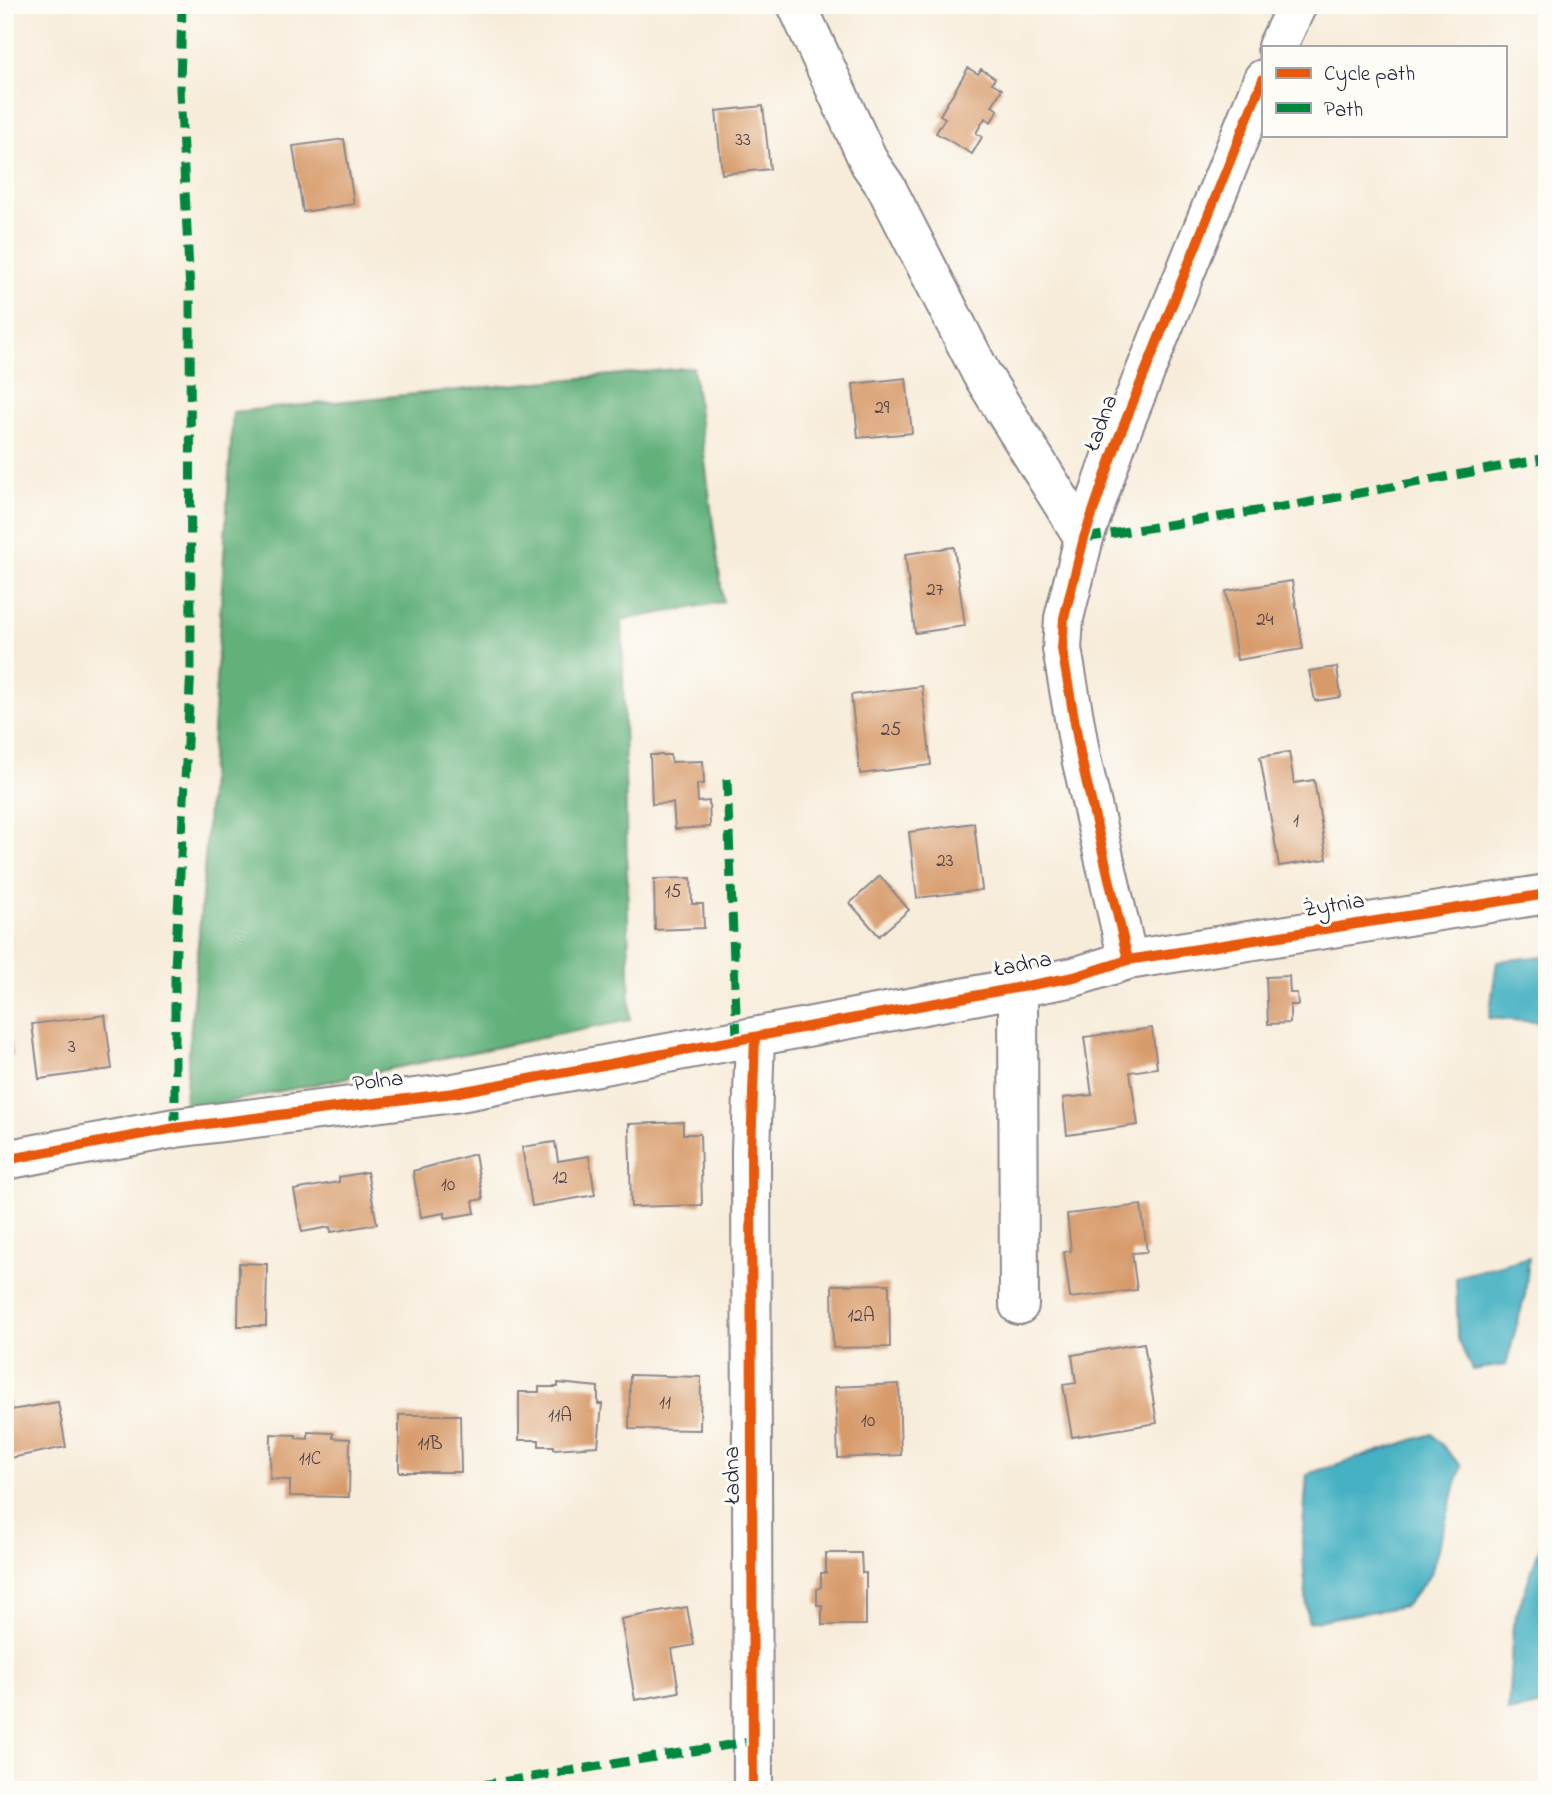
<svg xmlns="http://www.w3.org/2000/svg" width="1552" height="1795" font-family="'Indie Flower',sans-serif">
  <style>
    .forest { fill: #62b07a; stroke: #42695a; stroke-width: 2 }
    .water { fill: #45b1c2; stroke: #346a7e; stroke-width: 2 }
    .building { fill: #d79a69 }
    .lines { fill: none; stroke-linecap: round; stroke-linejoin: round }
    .minor-casing { stroke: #8c878a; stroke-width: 42 }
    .minor { stroke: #fff; stroke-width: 38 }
    .quiet { stroke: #00873e; stroke-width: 9; stroke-dasharray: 18 9; stroke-linecap: butt }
    .cycleway-casing { stroke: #fdfcf7; stroke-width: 15 }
    .cycleway { stroke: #e8590c; stroke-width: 10 }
    .labels { text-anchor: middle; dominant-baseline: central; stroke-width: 6; stroke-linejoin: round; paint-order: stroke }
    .number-label { font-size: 19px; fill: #4f4046 }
    .street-label { font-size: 23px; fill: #22223b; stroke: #fdfcf7 }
  </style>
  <rect width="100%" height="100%" fill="#fdfcf7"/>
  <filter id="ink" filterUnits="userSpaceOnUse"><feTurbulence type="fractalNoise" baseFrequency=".0143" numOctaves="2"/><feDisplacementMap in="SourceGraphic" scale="14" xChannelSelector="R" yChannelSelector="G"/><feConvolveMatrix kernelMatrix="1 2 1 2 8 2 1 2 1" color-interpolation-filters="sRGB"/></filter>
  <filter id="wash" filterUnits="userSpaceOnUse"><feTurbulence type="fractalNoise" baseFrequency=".00686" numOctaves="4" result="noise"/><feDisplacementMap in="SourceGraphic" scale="28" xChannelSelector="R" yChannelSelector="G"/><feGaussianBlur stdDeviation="1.57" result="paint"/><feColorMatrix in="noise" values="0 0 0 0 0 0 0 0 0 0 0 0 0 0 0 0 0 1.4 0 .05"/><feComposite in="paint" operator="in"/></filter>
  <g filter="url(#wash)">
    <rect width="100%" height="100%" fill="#f7ecda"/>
    <path class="forest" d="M693 367 723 602 622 620 630 1020 184 1111 204 873 233 412Z"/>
    <path class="water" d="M1547 956V1023L1489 1018 1497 961Z
      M1529 1257 1525 1295 1506 1365 1472 1370 1458 1339 1456 1277Z
      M1432 1434 1461 1466 1431 1574 1405 1606 1308 1622 1302 1543 1307 1474Z
      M1547 1527V1704L1508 1712 1513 1624Z"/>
    <g id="blocks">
      <path class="building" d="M968 68 978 74 981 69 995 78 992 83 1002 89 992 106 998 110 991 122 985 118 976 133 982 137 972 154 936 133 945 118 940 115Z
        M763 106 770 169 722 174 716 111Z
        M344 139 354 204 303 212 293 146Z
        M906 378 912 433 858 438 853 384Z
        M954 547 965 626 915 633 905 554Z
        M1292 581 1303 649 1237 660 1226 591Z
        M1337 667 1341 697 1315 701 1309 671Z
        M922 686 931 765 860 774 851 695Z
        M1289 752 1294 783 1314 780 1327 859 1279 866 1260 757Z
        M650 755H670L672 762 703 761 704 784H697L698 802 709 801 710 827 675 829 673 803 652 804Z
        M974 823 982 890 917 898 909 832Z
        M880 876 909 910 879 936 850 903Z
        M691 878 692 904H703L704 928 655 930 654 879Z
        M1289 976 1290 993H1297L1298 1005H1290V1023L1268 1024 1266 977Z
        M105 1015 112 1069 39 1079 32 1024Z
        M7 1018 13 1056 5 1057V1019Z
        M1152 1028 1157 1068 1130 1072 1138 1125 1067 1135 1063 1098 1092 1095 1084 1037Z
        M683 1122V1134H700L702 1205 631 1207 629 1124Z
        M555 1142 558 1161 589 1156 595 1195 532 1206 522 1147Z
        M475 1154 483 1199 473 1201 475 1213 445 1218V1213L421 1217 413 1171Z
        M367 1172 377 1224 331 1232 330 1227 302 1232 294 1190 339 1182V1177Z
        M1141 1205 1147 1252 1132 1253 1137 1290 1070 1298 1064 1252 1071 1251 1067 1214Z
        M239 1263 267 1264 266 1326H238Z
        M889 1284 890 1347 833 1348 832 1285Z
        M1144 1343 1157 1423 1072 1437 1063 1385 1076 1383 1072 1355Z
        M630 1375 701 1377 700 1430 629 1429Z
        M558 1383 598 1387V1404H602L598 1446 554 1449V1446H539V1440H519V1392H539V1387H558Z
        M899 1384 901 1455 838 1458 835 1387Z
        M6 1387 11 1410 58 1402 66 1447 5 1459Z
        M399 1415H460L461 1472H399Z
        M308 1432 333 1433V1438L350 1439 349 1497 290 1496V1480L270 1479 271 1434 296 1435V1438L308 1439Z
        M826 1553H861L862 1573H866V1625H822V1605H817V1589L821 1587V1573H826Z
        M687 1607 694 1645 672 1649 679 1692 635 1700 621 1619Z"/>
    </g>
  </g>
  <g filter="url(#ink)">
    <use href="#blocks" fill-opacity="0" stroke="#8c878a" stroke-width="2"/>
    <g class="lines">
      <g class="minor-casing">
        <path id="minor" d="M797 5 870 164 886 187 981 373 1084 538
          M1277 47 1297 5
          M1128 960 1081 758 1062 649 1064 618 1084 538 1117 442 1263 79
          M1018 987 1019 1305
          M5 1160 175 1128 454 1093 1074 977 1128 960 1547 894
          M753 1790 751 1151 755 1037"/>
      </g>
      <use href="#minor" class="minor"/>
      <path class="quiet" d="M1084 538 1295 505 1547 458
        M727 779 737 1039
        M175 1128V968L191 668 190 291 180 89 182 5
        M451 1790 754 1741"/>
      <g class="cycleway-casing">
        <path id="cycleway" d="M1128 960 1081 758 1062 649 1064 618 1084 538 1117 442 1263 79
          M5 1160 175 1128 454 1093 1074 977 1128 960 1547 894
          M753 1790 751 1151 755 1037"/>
      </g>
      <use href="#cycleway" class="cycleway"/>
    </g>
  </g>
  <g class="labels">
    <g class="number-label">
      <text x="743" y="140">33</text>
      <text x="882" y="408">29</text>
      <text x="935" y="590">27</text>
      <text x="1265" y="620">24</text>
      <text x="891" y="730">25</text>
      <text x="1296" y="821">1</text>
      <text x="945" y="861">23</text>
      <text x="673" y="892">15</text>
      <text x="72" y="1047">3</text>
      <text x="560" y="1178">12</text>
      <text x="448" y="1185">10</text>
      <text x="861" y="1316">12A</text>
      <text x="665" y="1403">11</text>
      <text x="560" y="1416">11A</text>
      <text x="868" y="1421">10</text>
      <text x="430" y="1444">11B</text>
      <text x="310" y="1459">11C</text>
    </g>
    <g class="street-label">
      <text transform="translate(1102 423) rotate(-70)">Ładna</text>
      <text transform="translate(1334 906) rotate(-9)">Żytnia</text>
      <text transform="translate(1023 965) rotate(-11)">Ładna</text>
      <text transform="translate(378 1082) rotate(-7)">Polna</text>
      <text transform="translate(733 1475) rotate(-91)">Ładna</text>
    </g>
  </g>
  <rect width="1552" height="1795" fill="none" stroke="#fdfcf7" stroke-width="28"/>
  <rect x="1262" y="46" width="245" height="91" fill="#fdfcf7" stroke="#a5a5ac" stroke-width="2"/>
  <rect x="1276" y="68" width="35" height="10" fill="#e8590c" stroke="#a5a5ac" stroke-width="2"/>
  <text x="1324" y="80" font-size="21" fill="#22223b">Cycle path</text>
  <rect x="1276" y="103" width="35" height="10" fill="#00873e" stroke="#a5a5ac" stroke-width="2"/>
  <text x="1324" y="116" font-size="21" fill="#22223b">Path</text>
</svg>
